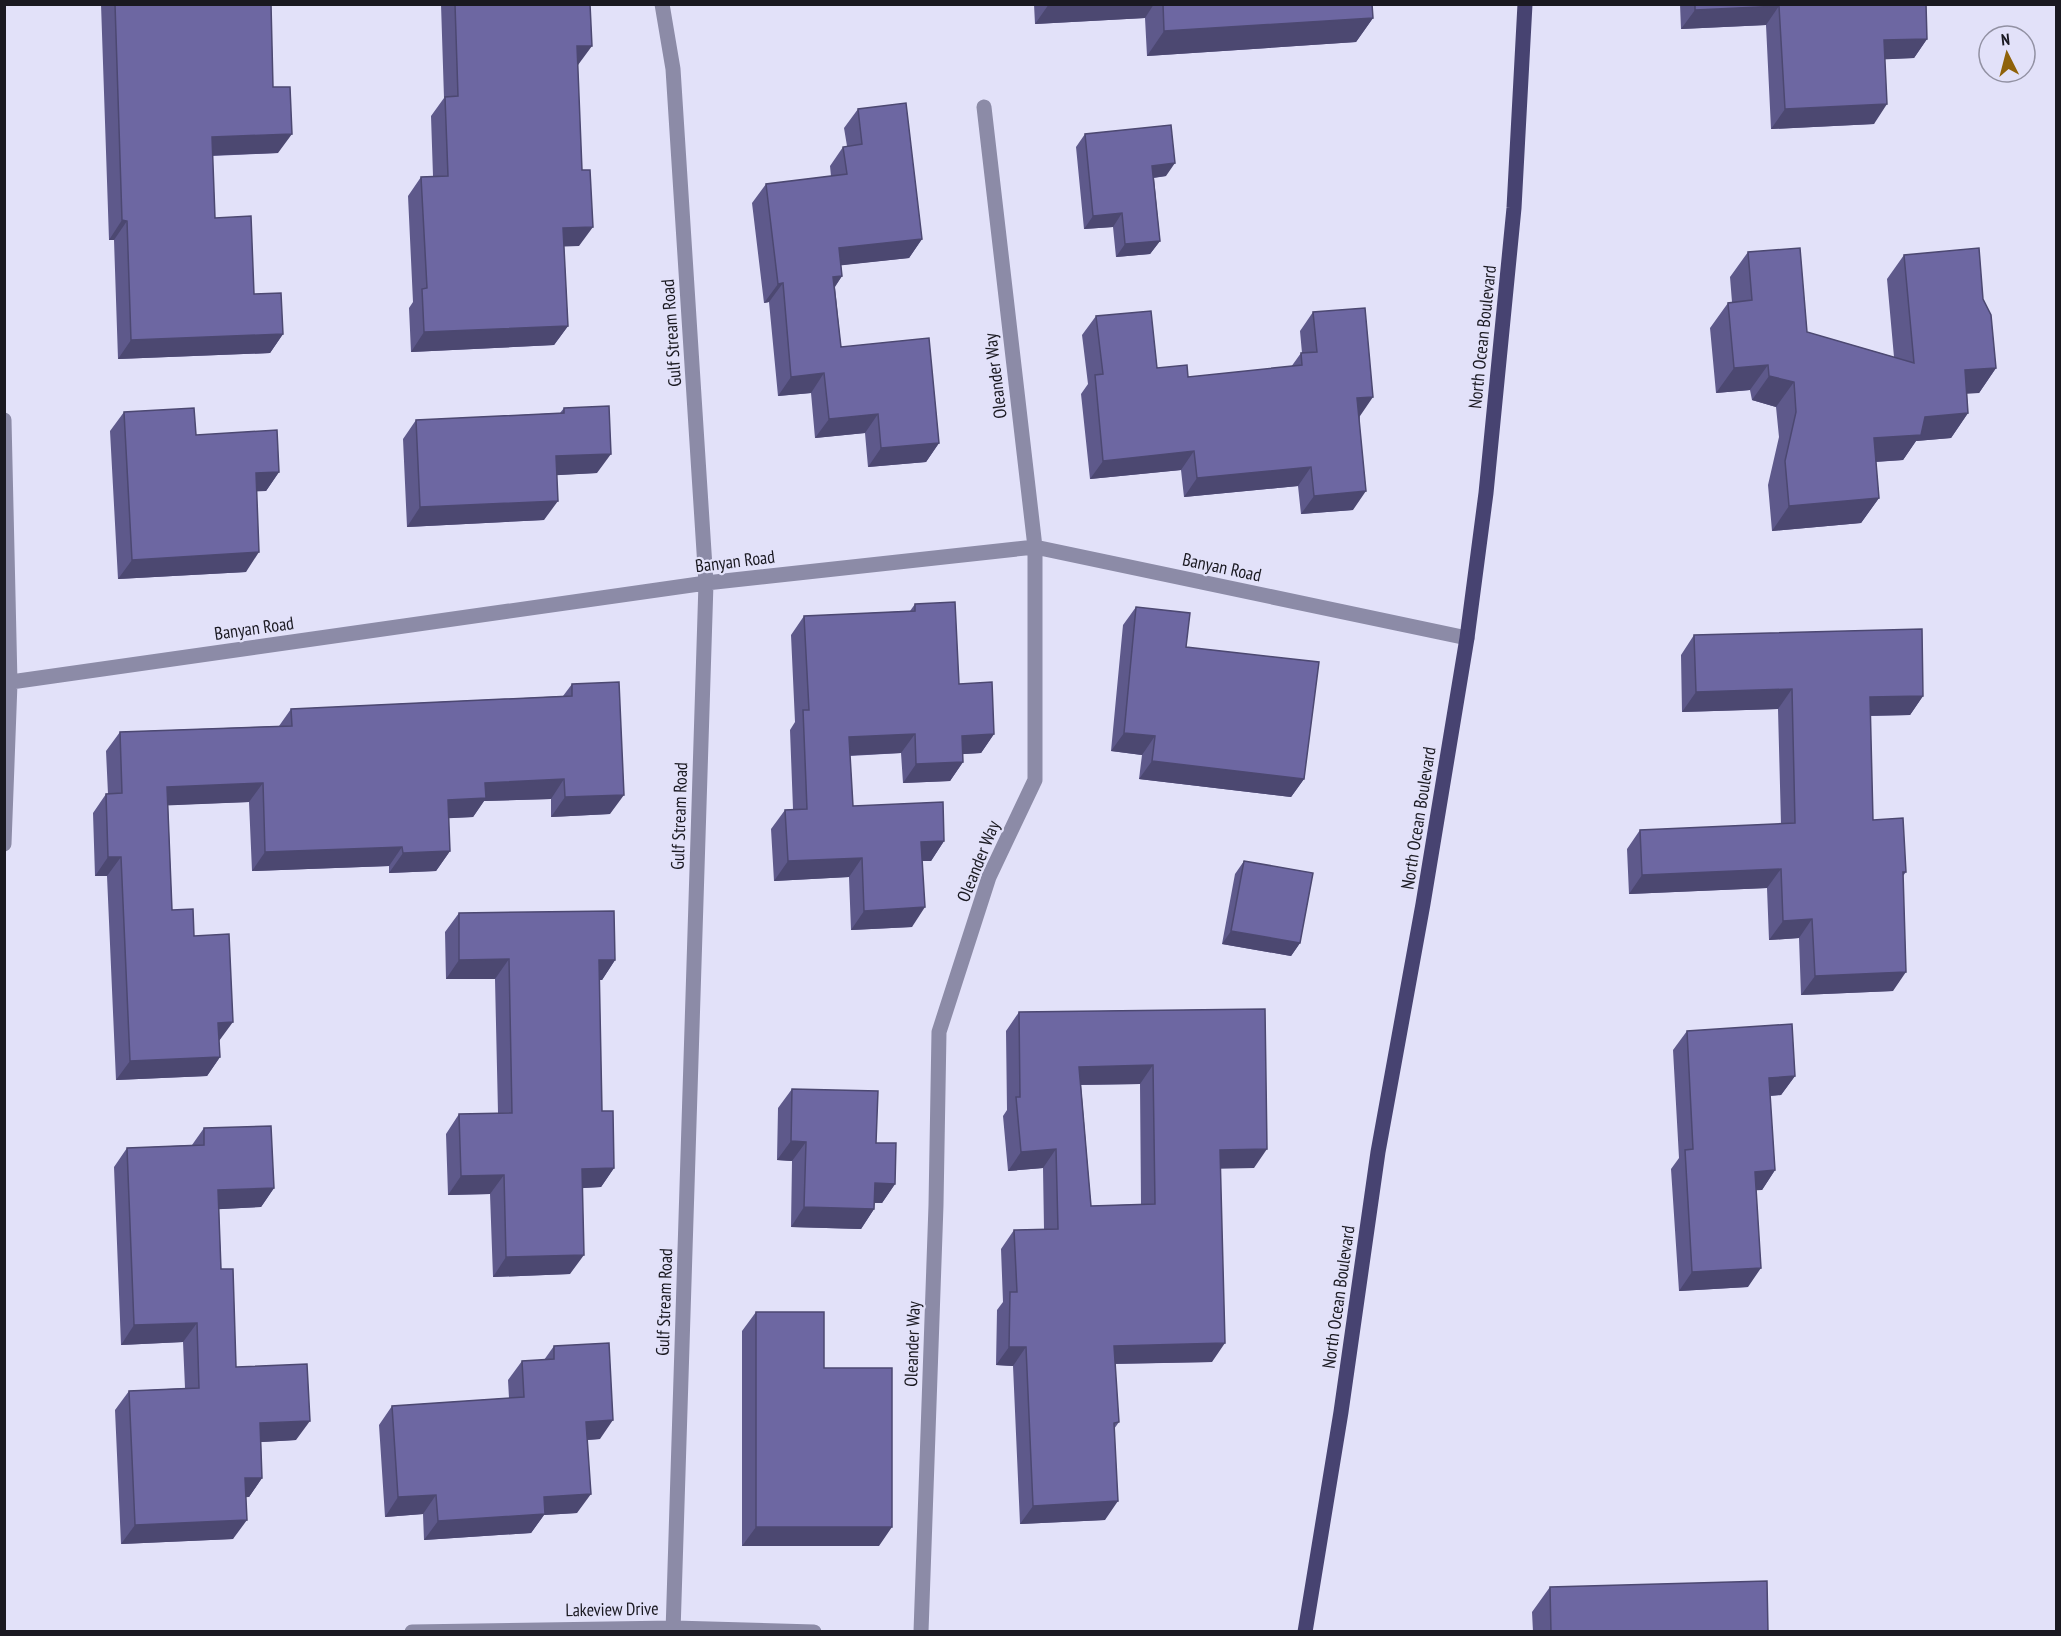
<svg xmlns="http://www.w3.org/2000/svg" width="2061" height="1636" font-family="'PT Sans Narrow',sans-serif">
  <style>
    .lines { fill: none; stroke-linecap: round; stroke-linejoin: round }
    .minor { stroke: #8c8ba7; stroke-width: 15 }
    .major { stroke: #474371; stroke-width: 15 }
    .wall { fill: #5e598b; fill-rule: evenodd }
    .shaded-wall { fill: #4c4871 }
    .building { fill: #6d67a2; stroke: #4c4871; stroke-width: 1.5; fill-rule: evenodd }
    .labels { text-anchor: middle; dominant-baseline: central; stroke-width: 4.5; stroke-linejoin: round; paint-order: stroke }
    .street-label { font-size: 18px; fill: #1a1921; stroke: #e2e1f9 }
  </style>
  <rect width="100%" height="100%" fill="#e2e1f9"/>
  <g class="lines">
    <path class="minor" d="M662 4 673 69 706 583 673 1632
      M4 420 10 683 4 844
      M4 683 706 583 1035 547 1467 638
      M412 1632 674 1628 814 1632
      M921 1632 936 1205 939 1032 989 877 1035 780V547L984 107"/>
    <path class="major" d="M1305 1632 1341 1412 1378 1152 1423 904 1467 638 1486 493 1514 208 1525 4"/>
  </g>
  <path class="wall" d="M101 4H271L273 87 278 153 212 156 215 218 254 294 283 334 270 353 118 359 114 240H109Z
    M441 4H590L578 65 579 246H564L568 326 554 345 411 352 409 308 413 302 408 196 421 177 433 176 431 116 444 98Z
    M1034 4H1372L1373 18 1356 42 1147 56 1145 18 1035 24Z
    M1680 4H1926L1927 39 1914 58 1885 59 1874 124 1771 129 1766 25 1681 29Z
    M858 109 922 239 909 258 841 265 842 276 835 287 841 347 939 443 926 462 868 467 865 433 815 438 811 393 778 396 769 302 764 303 752 203 766 184 831 176 830 166 843 147 847 146 844 128Z
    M1085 134 1166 176 1154 178 1160 241 1150 254 1116 257 1113 227 1084 229 1076 147Z
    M1748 252 1807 332 1894 357 1887 279 1904 255 1983 299 1996 368 1979 393H1967L1968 413 1951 438 1916 441 1903 460 1876 462 1879 498 1861 523 1772 531 1768 485 1779 437 1776 407 1752 400 1750 390 1716 393 1710 328 1728 303 1732 302 1730 277Z
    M1313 312 1360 416 1353 510 1301 514 1298 486 1184 497 1181 470 1090 479 1081 394 1088 384 1082 335 1096 316 1157 368 1188 377 1291 367 1301 353H1302L1300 331Z
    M564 408 597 473 556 475 544 520 407 527 403 439 416 420 560 413Z
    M124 412 196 435 279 472 266 491H257L246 572 118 579 110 431Z
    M915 604 959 684 994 734 981 753 963 754V762L950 781 903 783 901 753 850 756 853 806 944 841 931 861H922L912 927 851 930 849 877 774 881 771 829 785 810 793 809 790 730 795 722 791 635 804 616 910 611Z
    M1136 607 1186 647 1304 779 1291 797 1139 779 1142 755 1111 751 1123 625Z
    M1694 635 1923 696 1910 715 1870 716 1873 820 1906 872 1903 876 1893 991 1801 995 1799 938 1769 940 1767 888 1629 894 1627 849 1640 830 1781 824 1778 709 1682 712 1681 655Z
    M572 684 610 814 551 817V799L484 801 473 817 448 818 450 851 436 871 389 873V866L252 871 249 802 168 805 172 910 194 936 219 1041 220 1057 207 1076 116 1080 107 876H95L93 813 106 794H108L106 751 120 732 279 726 291 709 563 696Z
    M1244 861 1300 943 1291 956 1222 944 1235 874Z
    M459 913 615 960 602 980H599L602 1111 614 1168 601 1187 582 1188 570 1274 493 1277 490 1194 448 1195 446 1134 459 1114 498 1113 495 979H446L445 932Z
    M1265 1009 1254 1168H1221L1212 1362 1115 1364 1119 1422 1114 1429 1105 1520 1020 1524 1013 1366 996 1365 997 1310 1003 1302 1001 1249 1014 1230 1044 1229 1043 1168 1008 1171 1003 1116 1007 1110 1006 1031 1019 1012ZM1140 1084 1141 1204 1091 1206 1081 1085Z
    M1687 1031 1795 1076 1781 1095 1770 1096 1775 1170 1762 1190H1756L1748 1287 1679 1291 1671 1169 1679 1158 1673 1050Z
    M792 1089 876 1143 895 1184 882 1203H874V1209L861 1229 791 1227 792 1161 777 1160 778 1108Z
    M204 1128 274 1188 261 1207 219 1209 221 1269 236 1367 296 1440 261 1442 262 1478 249 1497H246L233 1539 121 1544 115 1410 129 1391 185 1388 183 1342 121 1345 114 1167 127 1148 192 1145Z
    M756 1312 824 1368 879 1546H742V1331Z
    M554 1346 600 1439 587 1440 577 1513 544 1515 531 1533 424 1540 423 1514 385 1517 379 1425 392 1406 509 1398 508 1380 522 1361 544 1360Z
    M1550 1587 1768 1632H1533L1532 1612Z"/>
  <path class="shaded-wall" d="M1049 4H1154L1145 18 1035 24Z
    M1779 6 1766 25 1681 29 1695 10Z
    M1373 18 1356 42 1147 56 1164 31Z
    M1927 39 1914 58 1871 60 1884 40Z
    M577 46H592L578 65Z
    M1887 104 1874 124 1771 129 1785 109Z
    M292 134 278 153 198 156 212 137Z
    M1175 163 1166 176 1143 179 1152 166Z
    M1122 213 1113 227 1084 229 1093 216Z
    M122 220 127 221 114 240H109Z
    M593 227 579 246 550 247 563 228Z
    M922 239 909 258 826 267 839 248Z
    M1160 241 1150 254 1116 257 1125 244Z
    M842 276 829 295 833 277Z
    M783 283 769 302 764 303 778 284Z
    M568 326 554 345 411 352 424 332Z
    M283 334 270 353 118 359 131 340Z
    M1768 365 1750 390 1716 393 1734 368Z
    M1996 368 1979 393 1948 395 1965 370Z
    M824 373 811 393 778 396 791 377Z
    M1769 376 1794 382 1776 407 1752 400Z
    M1373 397 1360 416 1344 417 1357 398Z
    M1968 413 1951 438 1916 441 1903 460 1856 463 1874 438 1925 417Z
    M878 414 865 433 815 438 829 419Z
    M939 443 926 462 868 467 881 448Z
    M1194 451 1181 470 1090 479 1103 461Z
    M611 454 597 473 542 476 556 456Z
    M1311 467 1298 486 1184 497 1197 478Z
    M279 472 266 491 242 492 256 473Z
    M1366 491 1353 510 1301 514 1314 496Z
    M1879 498 1861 523 1772 531 1789 506Z
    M558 501 544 520 407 527 420 507Z
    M259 552 246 572 118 579 132 560Z
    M1792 689 1778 709 1682 712 1696 692Z
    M1923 696 1910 715 1856 716 1870 697Z
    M1124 733 1155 736 1142 755 1111 751Z
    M915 734 901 753 836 756 849 737Z
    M994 734 981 753 948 755 962 736Z
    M1152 761 1304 779 1291 797 1139 779Z
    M963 762 950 781 903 783 916 764Z
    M564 779 551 799 484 801 473 817 434 819 448 800 485 783Z
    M263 783 249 802 154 806 167 787Z
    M624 795 610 814 551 817 565 797Z
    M944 841 931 861H908L921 842Z
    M402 847 389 866 252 871 265 852Z
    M450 851 436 871 389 873 403 853Z
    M108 857H121L107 876H95Z
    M862 858 849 877 774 881 788 861Z
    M1781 869 1767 888 1629 894 1642 875Z
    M925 907 912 927 851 930 864 911Z
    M1812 919 1799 938 1769 940 1783 921Z
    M1231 931 1300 943 1291 956 1222 944Z
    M509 959 495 979H446L459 960Z
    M599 960H615L602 980H585Z
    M1906 972 1893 991 1801 995 1815 976Z
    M233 1022 219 1041 218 1023Z
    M220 1057 207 1076 116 1080 130 1061Z
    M1153 1065 1140 1084 1066 1085 1079 1067Z
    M1795 1076 1781 1095 1756 1097 1769 1078Z
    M791 1141 806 1142 792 1161 777 1160Z
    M1056 1149 1043 1168 1008 1171 1021 1152Z
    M1267 1149 1254 1168 1207 1169 1220 1150Z
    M614 1168 601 1187 568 1189 582 1169Z
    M1775 1170 1762 1190 1742 1191 1755 1172Z
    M504 1175 490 1194 448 1195 461 1176Z
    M875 1183 895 1184 882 1203H861Z
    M274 1188 261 1207 204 1210 218 1190Z
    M804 1207 874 1209 861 1229 791 1227Z
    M584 1255 570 1274 493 1277 506 1257Z
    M1761 1268 1748 1287 1679 1291 1692 1272Z
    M197 1323 183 1342 121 1345 134 1325Z
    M1225 1343 1212 1362 1101 1364 1114 1346Z
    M1009 1347H1026L1013 1366 996 1365Z
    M613 1420 600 1439 572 1441 586 1422Z
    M310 1421 296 1440 246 1443 260 1423Z
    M245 1478H262L249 1497 231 1498Z
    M591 1494 577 1513 544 1515 531 1533 424 1540 438 1521 544 1497Z
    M436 1495 423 1514 385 1517 398 1497Z
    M1118 1501 1105 1520 1020 1524 1033 1506Z
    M247 1520 233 1539 121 1544 135 1525Z
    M756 1527H892L879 1546H742Z"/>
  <path class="building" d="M115 4H271L273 87H290L292 134 212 137 215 218 251 216 254 294 281 293 283 334 131 340 127 221 122 220Z
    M455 4H590L592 46H577L582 170H590L593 227 563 228 568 326 424 332 422 289 427 288 421 177 448 176 445 97 458 96Z
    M1163 4H1372L1373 18 1164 31Z
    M1695 4H1926L1927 39 1884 40 1887 104 1785 109 1779 6 1695 10Z
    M906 103 922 239 839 248 842 276 833 277 841 347 929 338 939 443 881 448 878 414 829 419 824 373 791 377 783 283 778 284 766 184 847 174 843 147 862 144 858 109Z
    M1171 125 1175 163 1152 166 1160 241 1125 244 1122 213 1093 216 1085 134Z
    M1800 248 1807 332 1914 363 1904 255 1979 248 1983 299 1991 315 1996 368 1965 370 1968 413 1925 417 1921 435 1874 438 1879 498 1789 506 1785 461 1796 412 1794 382 1769 376 1768 365 1734 368 1728 303 1752 300 1748 252Z
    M1365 308 1373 397 1357 398 1366 491 1314 496 1311 467 1197 478 1194 451 1103 461 1095 375 1103 374 1096 316 1151 311 1157 368 1187 365 1188 377 1302 365 1301 353 1317 352 1313 312Z
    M609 406 611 454 556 456 558 501 420 507 416 420 564 413V408Z
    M194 408 196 435 277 430 279 472 256 473 259 552 132 560 124 412Z
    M955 602 959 684 992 682 994 734 962 736 963 762 916 764 915 734 849 737 853 806 943 802 944 841 921 842 925 907 864 911 862 858 788 861 785 810 807 809 803 710H809L804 616 915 611V604Z
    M1136 607 1190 613 1186 647 1319 662 1304 779 1152 761 1155 736 1124 733Z
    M1922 629 1923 696 1870 697 1873 820 1903 818 1906 872H1903L1906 972 1815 976 1812 919 1783 921 1781 869 1642 875 1640 830 1795 823 1792 689 1696 692 1694 635Z
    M619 682 624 795 565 797 564 779 485 783 486 798 448 800 450 851 403 853 402 847 265 852 263 783 167 787 172 910 193 909 194 936 229 934 233 1022 218 1023 220 1057 130 1061 121 857H108L106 794 122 793 120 732 292 726 291 709 572 696V684Z
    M1244 861 1313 873 1300 943 1231 931Z
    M614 911 615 960H599L602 1111H613L614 1168 582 1169 584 1255 506 1257 504 1175 461 1176 459 1114 512 1113 509 959 459 960V913Z
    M1265 1009 1267 1149 1220 1150 1225 1343 1114 1346 1119 1422 1114 1423 1118 1501 1033 1506 1026 1347H1009L1010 1292H1017L1014 1230 1058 1229 1056 1149 1021 1152 1016 1097H1020L1019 1012ZM1153 1065 1155 1204 1091 1206 1079 1067Z
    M1792 1024 1795 1076 1769 1078 1775 1170 1755 1172 1761 1268 1692 1272 1685 1150 1693 1149 1687 1031Z
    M792 1089 878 1091 876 1143H896L895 1184 875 1183 874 1209 804 1207 806 1142 791 1141Z
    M271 1126 274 1188 218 1190 221 1269H233L236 1367 307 1364 310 1421 260 1423 262 1478H245L247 1520 135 1525 129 1391 199 1388 197 1323 134 1325 127 1148 204 1145V1128Z
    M756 1312H824V1368H892V1527H756Z
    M609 1343 613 1420 586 1422 591 1494 544 1497 545 1514 438 1521 436 1495 398 1497 392 1406 524 1397 522 1361 554 1359V1346Z
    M1767 1581 1768 1632H1551L1550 1587Z"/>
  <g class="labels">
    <g class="street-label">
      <text transform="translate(671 333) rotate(-94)">Gulf Stream Road</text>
      <text transform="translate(1482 337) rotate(-84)">North Ocean Boulevard</text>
      <text transform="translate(995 376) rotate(-97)">Oleander Way</text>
      <text transform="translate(735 561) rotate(-7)">Banyan Road</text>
      <text transform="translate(1222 567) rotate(12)">Banyan Road</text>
      <text transform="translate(254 628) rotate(-8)">Banyan Road</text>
      <text transform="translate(679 816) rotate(-88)">Gulf Stream Road</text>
      <text transform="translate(1418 818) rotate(-81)">North Ocean Boulevard</text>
      <text transform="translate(978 861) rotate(-68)">Oleander Way</text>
      <text transform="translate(1338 1297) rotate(-82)">North Ocean Boulevard</text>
      <text transform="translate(664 1302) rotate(-88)">Gulf Stream Road</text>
      <text transform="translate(912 1344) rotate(-88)">Oleander Way</text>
      <text transform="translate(612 1609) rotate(-1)">Lakeview Drive</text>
    </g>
  </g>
  <rect width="2061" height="1636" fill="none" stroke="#1a1921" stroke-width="12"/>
  <g transform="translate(2007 54) rotate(354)"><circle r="28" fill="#e2e1f9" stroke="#9291a3" stroke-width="1.5"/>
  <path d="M0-4.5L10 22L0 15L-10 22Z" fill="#8f620a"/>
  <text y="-9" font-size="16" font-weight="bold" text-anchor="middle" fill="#1a1921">N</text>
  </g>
</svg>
